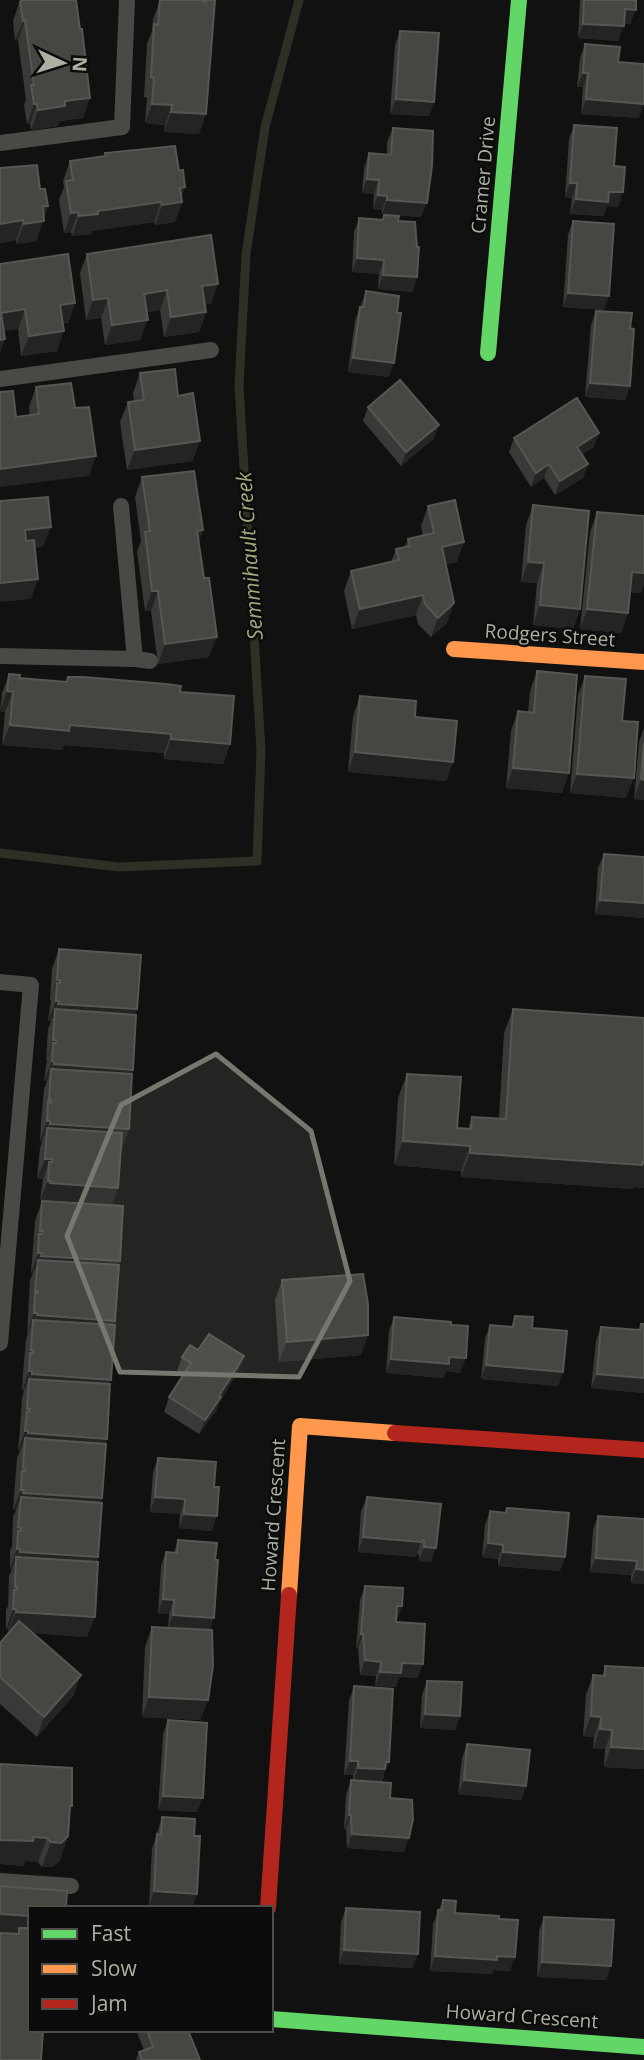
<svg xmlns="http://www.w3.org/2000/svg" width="644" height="2060" font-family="'Open Sans',sans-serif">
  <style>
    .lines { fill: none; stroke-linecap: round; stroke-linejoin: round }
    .stream { stroke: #2e3026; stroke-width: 9 }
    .lane { stroke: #484a46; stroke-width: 16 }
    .fast { stroke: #63d668; stroke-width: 16 }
    .slow { stroke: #ff974d; stroke-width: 16 }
    .jam { stroke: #b3261e; stroke-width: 16 }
    .wall { fill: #393a37 }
    .shaded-wall { fill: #232423 }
    .building { fill: #454743; stroke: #555752; stroke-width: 2 }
    .marked { fill: #75786f; fill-opacity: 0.2; stroke: #75786f; stroke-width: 5; stroke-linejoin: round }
    .labels { text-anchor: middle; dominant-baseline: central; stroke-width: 5; stroke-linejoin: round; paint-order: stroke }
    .street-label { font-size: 19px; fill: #abb0a2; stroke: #0b0c0b }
    .water-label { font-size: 21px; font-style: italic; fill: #a2a97c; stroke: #0b0c0b }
  </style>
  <rect width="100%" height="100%" fill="#101110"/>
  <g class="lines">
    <path class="stream" d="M0 853 119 867 257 861 261 751 239 386 246 254 265 127 299 0"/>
    <path class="lane" d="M0 143 122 127 127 0
      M0 379 211 350
      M121 506 135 659
      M0 656 135 659 150 661
      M0 982 31 985 0 1343
      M0 1881 71 1886"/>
    <path class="fast" d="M488 353 519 0
      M271 2019 644 2047"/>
    <path class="slow" d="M454 649 644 662
      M289 1595 300 1426 395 1433"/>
    <path class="jam" d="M395 1433 644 1450
      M268 1908 289 1595"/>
  </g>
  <path class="wall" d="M20 0H76L83 118 60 121 58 126 31 130 30 123 27 124 24 105 26 100 18 40 15 41 13 21Z
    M160 0 204 1V0H215L199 134 164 132 165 125 145 123 147 98 144 97 147 44 152 31 153 19Z
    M580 0H636L630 24H624L618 41 578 38Z
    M400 31 434 102 429 116 390 114 395 45Z
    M585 44 618 62 639 118 581 114 583 87H577L580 58Z
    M574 125 614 166 618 207 607 206 603 216 570 214 572 198 565 197 569 139Z
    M393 128 421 217 382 214V210L373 209 374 194 362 193 364 168 369 153 387 155V142Z
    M105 153 179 171 185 187 181 198 182 202 175 222 155 225 154 222 92 231 91 234 72 236 71 232 64 233 59 200 64 187 63 181 70 161 104 156Z
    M40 189 48 206 36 241 16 244V240L0 243Z
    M384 215 398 221 417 277 412 292 378 289 379 274 352 272 354 232 359 218 382 219Z
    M573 221 604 310 563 307 568 235Z
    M87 254 211 304H205L206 312 199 332 164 337 160 310 147 312 140 340 105 345 101 318 86 320 80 273Z
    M0 264 75 303 68 323H63L57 351 21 356 18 329 4 331Z
    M366 291 389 377 348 372 355 321Z
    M596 311 630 328V386L625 400 585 397 591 325Z
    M140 373 178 396 200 441 192 461 127 470 120 422 128 402 134 401 133 393Z
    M36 387 75 408 89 476 16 417 30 415 29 407Z
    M368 407 439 425 433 439 401 466 363 421Z
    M514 438 594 447 582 454 588 464 583 478 555 495 544 478 531 487 509 452Z
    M142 477 203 530 199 541 209 657 158 664 151 611H145L137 552 141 541 135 497Z
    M533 505 580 609 573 629 533 625 537 583 521 582 526 525Z
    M428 506 457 562 445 564 447 623 431 637 418 624 416 615 352 629 344 591 351 571 391 562 396 549 405 547 408 539 423 536 421 526Z
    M597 512 644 516V584L641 593 630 592 628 613 621 633 580 629 590 532Z
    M537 671 562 793 506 788 511 731 518 711 528 712 530 691Z
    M9 674 19 678 66 682 68 677 180 692 230 744 223 764 164 759V753L64 745 62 750 2 745 5 712 0 711 2 693Z
    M585 676 622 721 626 798 570 793 578 695Z
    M360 696 415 717 453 762 446 781 348 772 353 716Z
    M644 728V800L634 799 639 742Z
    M604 854 644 857V918L595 914 598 868Z
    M59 949 137 1009 135 1015 133 1070 131 1074 122 1149H121L111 1205 118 1265 109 1384 102 1498 101 1503 97 1562 87 1637 33 1633 74 1695 37 1737 0 1704V1643L10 1632 8 1631V1629H6V1610L8 1606 9 1576 12 1569H10V1550L12 1547 13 1517 16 1510H13L17 1458 20 1451 18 1450 20 1429 22 1399 24 1391H22L23 1373 26 1340 28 1333H27L30 1280 33 1273H31L35 1221 42 1201H43L40 1200 43 1179H37L40 1148 42 1141H40L41 1122 44 1089 47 1081H44L47 1060H46L48 1029 51 1021H48L51 1000H50L52 969Z
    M513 1009 644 1018V1188L634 1187 633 1189 461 1177V1171L394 1165 398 1098 407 1074 457 1128 468 1129 472 1117 499 1118 504 1033Z
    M282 1280 361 1355 279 1362 275 1300Z
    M515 1316 563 1372 558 1386 481 1379 485 1339 490 1325 511 1327Z
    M394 1317 451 1325 460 1373 446 1371 443 1378 386 1373 389 1331Z
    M641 1324 644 1393 591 1388 596 1341 601 1327 639 1330Z
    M182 1357 239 1370 220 1401 216 1411 199 1434 164 1412 169 1397 183 1375 177 1371Z
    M158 1458 212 1531 179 1528 180 1514 150 1512 153 1472Z
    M367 1497 441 1504 431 1562 419 1561V1555L417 1554 416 1557 358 1552 361 1511Z
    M507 1508 560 1571 498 1566V1559L482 1557 485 1525 490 1511 505 1512Z
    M598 1516 644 1519V1584L631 1583V1575L590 1572 593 1530Z
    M178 1540 209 1630 208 1700 200 1720 142 1717 145 1647 152 1627 168 1628 169 1614H158L161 1566 166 1552H174Z
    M365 1586 402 1606 396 1622 423 1664 417 1678 399 1677 396 1687 375 1686 376 1676 360 1675 358 1648H356L360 1600Z
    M605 1666 644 1668V1769L604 1767 605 1749H593L594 1737 583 1736 586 1695 593 1675 602 1676Z
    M427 1681 460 1716 455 1730 420 1728 422 1695Z
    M354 1686 384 1776 381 1782 390 1798 404 1852 347 1848 346 1829H344L346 1795 351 1780H353V1775H344L349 1701Z
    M168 1720 197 1812 158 1810 163 1734Z
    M467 1744 526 1786 521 1800 458 1794 462 1758Z
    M70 1812 60 1861 52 1867H42L38 1862 25 1861 24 1866 0 1864Z
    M162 1817 194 1836 197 1894 192 1908 149 1906 152 1849Z
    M443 1900 455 1913 499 1919 510 1971 493 1970 492 1974 430 1971 433 1924Z
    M346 1908 418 1954 412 1968 339 1964 341 1922Z
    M544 1917 606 1980 537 1977 539 1931Z
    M136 2030H188L200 2060H136L139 2052 144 2050Z"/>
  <path class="shaded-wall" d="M625 9 636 10 630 24H620Z
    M25 20 18 40 15 41 23 21Z
    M583 24 624 26 618 41 578 38Z
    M583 73H588L583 87H577Z
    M90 98 83 118 60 121 58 126 31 130 38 110 65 101Z
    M396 99 434 102 429 116 390 114Z
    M586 99 644 104 639 118 581 114Z
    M34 104H37L30 123 27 124Z
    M152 104 172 105 165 125 145 123Z
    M171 112 206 114 199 134 164 132Z
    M367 179 379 180 374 194 362 193Z
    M570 183H577L572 198 565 197Z
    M185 187 180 202H182L175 222 155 225 162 205 180 188Z
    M609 192H623L618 207 607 206 603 216 570 214 576 199Z
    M378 195 387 196 382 210 373 209Z
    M387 200 427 203 421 217 382 214Z
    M161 202 154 222 92 231 91 234 72 236 79 216 98 211Z
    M43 206H48L36 241 16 244 24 224Z
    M78 212 71 232 64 233 71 213Z
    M23 220 16 240 0 243V224Z
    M357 258 384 260 379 274 352 272Z
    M383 275 417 277 412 292 378 289Z
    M218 284 211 304 195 306 202 286Z
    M167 290 160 310 137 313 144 294Z
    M568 293 609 296 604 310 563 307Z
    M108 298 101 318 86 320 93 300Z
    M75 303 68 323 53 325 60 305Z
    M25 309 18 329 0 332 1 313Z
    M206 312 199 332 164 337 171 317Z
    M148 320 140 340 105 345 112 325Z
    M64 331 57 351 21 356 29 336Z
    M5 339 0 353V340Z
    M353 358 394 363 389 377 348 372Z
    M590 383 630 386 625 400 585 397Z
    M439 425 433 439 401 466 406 452Z
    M599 433 594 447 572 461 577 447Z
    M200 441 192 461 127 470 135 450Z
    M96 456 89 476 0 487V469Z
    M549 464 544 478 531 487 536 473Z
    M588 464 583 478 555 495 560 481Z
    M51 527 43 547 18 550 25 530Z
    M203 530 195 550 197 531Z
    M464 542 457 562 434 567 442 547Z
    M528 562 544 563 537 583 521 582Z
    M632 572 644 573V584L641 593 625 591Z
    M38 579 31 599 0 602V583Z
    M152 591H158L151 611H145Z
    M423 595 416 615 352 629 360 609Z
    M454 603 447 623 431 637 438 618Z
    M540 605 580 609 573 629 533 625Z
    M587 609 628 613 621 633 580 629Z
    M217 637 209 657 158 664 165 644Z
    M7 691 13 692 5 712 0 711Z
    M10 725H70L171 734 164 753 64 745 62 750 2 745Z
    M171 739 230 744 223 764 164 759Z
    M355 752 453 762 446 781 348 772Z
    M513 768 569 773 562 793 506 788Z
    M577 774 634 778 626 798 570 793Z
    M641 779 644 780V800L634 799Z
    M600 900 644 903V918L595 914Z
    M57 980H60L57 990V983L50 1000Z
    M56 1001H59L51 1021H48Z
    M58 1004 137 1009 130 1029 55 1014Z
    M53 1040H56L52 1050 53 1043 46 1060Z
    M52 1061 54 1062 47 1081H44Z
    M54 1064 133 1070 126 1090 51 1073Z
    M47 1121H50L42 1141H40Z
    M50 1124 129 1129 122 1149 46 1144 47 1132Z
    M403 1141 470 1146 461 1171 394 1165Z
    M470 1153 644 1163V1188L634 1187 633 1189 461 1177Z
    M45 1159H52L48 1169 49 1162 43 1179H37Z
    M48 1181H51L43 1201 40 1200Z
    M50 1183 118 1188 111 1208 43 1203Z
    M38 1253H42L33 1273H31Z
    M41 1256 120 1261 112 1281 37 1268Z
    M34 1313H37L33 1325V1320L28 1333H27Z
    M37 1315 115 1321 108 1341 32 1327Z
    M368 1335 361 1355 279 1362 287 1342Z
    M244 1356 239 1370 220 1401 216 1411 199 1434 205 1420Z
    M449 1357 466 1358 460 1373 446 1371 443 1378 386 1373 391 1359Z
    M486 1365 563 1372 558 1386 481 1379Z
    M29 1371H32L24 1391H22Z
    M32 1374 111 1380 104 1399 29 1384Z
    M597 1374 644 1378V1393L591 1388Z
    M25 1431H28L20 1451 18 1450Z
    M28 1433 107 1439 100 1459 24 1443Z
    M21 1490H24L16 1510H13Z
    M23 1493 102 1498 95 1518 20 1501Z
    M155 1497 185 1499 180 1514 150 1512Z
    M184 1514 217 1516 212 1531 179 1528Z
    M363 1537 421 1542 416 1557 358 1552Z
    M488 1543 503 1545 498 1559 482 1557Z
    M424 1547 436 1548 431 1562 419 1561Z
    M17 1549H20L12 1569H10Z
    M20 1552 98 1557 91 1577 16 1562Z
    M503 1552 565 1557 560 1571 498 1566Z
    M596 1558 637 1561 631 1575 590 1572Z
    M636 1569 644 1570V1584L631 1583Z
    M163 1599 174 1600 169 1614H158Z
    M397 1606H402L396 1620H392Z
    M13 1609H16L8 1629H6Z
    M16 1612 95 1617 87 1637 8 1631Z
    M173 1615 214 1618 209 1632 168 1629Z
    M361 1634H363L358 1648H356Z
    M365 1660 381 1662 376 1676 360 1675Z
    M402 1663 423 1664 417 1678 399 1677 396 1687 375 1686 380 1672Z
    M81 1675 74 1695 37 1737 44 1717Z
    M149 1697 208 1700 200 1720 142 1717Z
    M425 1714 460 1716 455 1730 420 1728Z
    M591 1716 601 1717 594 1737 583 1736Z
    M600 1729 612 1730 605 1749H593Z
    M611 1747 644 1749V1769L604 1767Z
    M350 1761H358L353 1775H344Z
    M386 1762H389L380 1783 353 1782 358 1768Z
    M464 1780 526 1786 521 1800 458 1794Z
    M163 1796 203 1798 197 1812 158 1810Z
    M349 1815H351L346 1829H344Z
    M352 1834 409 1838 404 1852 347 1848Z
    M68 1836 60 1861 52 1867H42L51 1842Z
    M33 1837 47 1838 38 1862 25 1861 24 1866 0 1864V1840Z
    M154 1891 197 1894 192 1908 149 1906Z
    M0 1914 30 1916V1937L19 1928 16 1936 0 1935Z
    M344 1950 418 1954 412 1968 339 1964Z
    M435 1956H497L515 1957 510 1971 493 1970 492 1974 430 1971Z
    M542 1962 611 1966 606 1980 537 1977Z"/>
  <path class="building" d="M23 0H76L80 29H82L90 98 65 101V106L38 110 37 104H34L31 85H34L25 20 23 21 20 2Z
    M160 0H203V1L206 2V0H215L206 114 171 112 172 105 152 104 154 78 151 77 154 24 158 25Z
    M584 0H636V10L625 9 624 26 583 24Z
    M400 31 439 33 434 102 396 99Z
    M585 44 620 47 618 62 644 64V104L586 99 588 73H583Z
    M574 125 617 128 614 166 625 167 623 192H609L608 202 576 199 577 183H570Z
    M393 128 433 131 432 166 427 203 387 200V196L378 195 379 180 367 179 369 153 391 155Z
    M175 146 179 171 183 170 185 187 180 188 182 202 162 205 161 202 98 211V214L79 216 78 212 71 213 66 181 73 180 70 161 106 156 105 153Z
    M37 165 40 189H45L48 206H43L44 221 24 224 23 220 0 224V168Z
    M384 215 399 216 398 221 415 222 417 247H419L417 277 383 275 384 260 357 258 359 218 383 220Z
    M573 221 614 224 609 296 568 293Z
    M211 235 218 284 202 286 206 312 171 317 167 290 144 294 148 320 112 325 108 298 93 300 87 254Z
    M68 254 75 303 60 305 64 331 29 336 25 309 1 313 5 339 0 340V264Z
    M366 291 399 296 397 313H401L394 363 353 358 360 307H364Z
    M596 311 632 313 630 328 634 329 630 386 590 383Z
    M175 369 178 396 193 393 200 441 135 450 128 402 144 400 140 373Z
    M400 380 439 425 406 452 368 407Z
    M71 383 75 408 89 407 96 456 0 469V392L13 391 16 417 39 414 36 387Z
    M577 398 599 433 577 447 588 464 560 481 549 464 536 473 514 438Z
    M194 471 203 530 197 531 204 578H209L217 637 165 644 158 591H152L145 532 150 531 142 477Z
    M48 497 51 527 25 530 26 541 34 540 38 579 0 583V501Z
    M455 500 464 542 442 547 454 603 438 618 425 604 423 595 360 609 351 571 399 560 396 549 410 546 408 539 434 533 428 506Z
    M533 505 589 511 580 609 540 605 544 563 528 562Z
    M597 512 644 516V573L632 572 628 613 587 609Z
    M537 671 577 675 569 773 513 768 518 711 534 713Z
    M9 674 20 675 19 678 67 682 68 677H83L166 684 181 686 180 692 234 696 230 744 171 739V734L70 725 69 731 10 725 13 692 7 691Z
    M585 676 626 679 622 721 638 722 634 778 577 774Z
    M360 696 416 701 415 717 457 721 453 762 355 752Z
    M644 743V780L641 779Z
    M604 854 644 857V903L600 900Z
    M59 949 141 955 137 1009 58 1004 59 1001H56L57 983H60V980H57Z
    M55 1009 136 1015 133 1070 54 1064V1062L52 1061 53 1043H56V1040H53Z
    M513 1009 644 1018V1163H642V1165L470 1153V1146L403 1141 407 1074 461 1077 457 1128 471 1129 472 1117 506 1119Z
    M51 1069 132 1074 129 1129 50 1124V1121H47L48 1102 51 1103V1100H49Z
    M47 1128 122 1133 118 1188 50 1183 51 1181H48L49 1162H52V1159H45Z
    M42 1201 123 1206 120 1261 41 1256 42 1253H38L39 1234H42L43 1231H40Z
    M38 1260 119 1265 115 1321 37 1315V1313H34L35 1293H38V1291H35Z
    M363 1274 368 1304V1335L287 1342 282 1280Z
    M515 1316 533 1317 532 1328 567 1331 563 1372 486 1365 490 1325 513 1327Z
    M394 1317 451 1322V1325L468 1326 466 1358 449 1357V1364L391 1359Z
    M33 1320 115 1325 111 1380 32 1374V1371H29L30 1353H33V1350H31Z
    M641 1324H644V1378L597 1374 601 1327 640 1330Z
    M209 1334 244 1356 219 1396 221 1397 205 1420 169 1397 191 1363 182 1357 190 1345 198 1350Z
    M29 1379 110 1384 107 1439 28 1433V1431H25L27 1412H29L30 1409H27Z
    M25 1438 106 1444 102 1498 23 1493 24 1490H21L22 1471H25V1469L23 1468Z
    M158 1458 216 1462 214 1487H219L217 1516 184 1514 185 1499 155 1497Z
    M21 1497 102 1503 98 1557 20 1552V1549H17L18 1531H21V1528L18 1527Z
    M367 1497 441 1504 436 1548 424 1547V1540H422L421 1542 363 1537Z
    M507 1508 569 1513 565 1557 503 1552V1545L488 1543 490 1511 506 1513Z
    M598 1516 644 1519V1570L636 1569 637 1561 596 1558Z
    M178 1540 217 1543 215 1560H218L214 1618 173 1615 174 1600 163 1599 166 1552 177 1553Z
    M16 1557 98 1562 95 1617 16 1612V1609H13L14 1590H17V1587H15Z
    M365 1586 403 1588 402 1606H397L396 1622 425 1624 423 1664 402 1663 401 1673 380 1672 381 1662 365 1660 363 1634H361Z
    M19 1621 81 1675 44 1717 0 1677V1647L1 1646 0 1643Z
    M152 1627 212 1630 213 1666 208 1700 149 1697Z
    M605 1666 644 1668V1749L611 1747 612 1730 600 1729 601 1717 591 1716 593 1675 605 1676Z
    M427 1681 462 1682 460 1716 425 1714Z
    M354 1686 393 1689 389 1762H386L385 1769 358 1768V1761H350Z
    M168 1720 207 1723 203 1798 163 1796Z
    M467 1744 530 1750 526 1786 464 1780Z
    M0 1764 72 1768V1806H70L68 1836 61 1843 51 1842 47 1838 33 1837V1841L0 1840Z
    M351 1780 391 1783 390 1798 412 1800 413 1819 409 1838 352 1834 351 1815H349Z
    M162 1817 195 1819 194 1836H200L197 1894 154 1891 157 1834 161 1835Z
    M0 1886 67 1891 66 1908H30V1916L0 1914Z
    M443 1900 456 1901 455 1913 499 1916V1919L518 1920 515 1957 497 1956V1960L435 1956 438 1910H442Z
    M346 1908 420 1912 418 1954 344 1950Z
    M544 1917 614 1920 611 1966 542 1962Z
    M19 1928H30V2030H43L41 2060H0V1933L19 1934Z
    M147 2030H188L200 2060H142L139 2052 153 2047Z"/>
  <path class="marked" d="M216 1054 311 1131 350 1281 299 1377 120 1372 67 1236 121 1105Z"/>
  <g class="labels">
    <g class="street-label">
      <text transform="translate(483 175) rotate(-85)">Cramer Drive</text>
      <text transform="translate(550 635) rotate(4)">Rodgers Street</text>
      <text transform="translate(273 1515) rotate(-86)">Howard Crescent</text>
      <text transform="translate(522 2016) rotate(4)">Howard Crescent</text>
    </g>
    <g class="water-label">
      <text transform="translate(249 556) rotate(-94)">Semmihault Creek</text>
    </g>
  </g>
  <rect x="28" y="1906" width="245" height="126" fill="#0b0c0b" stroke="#4b4e47" stroke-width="2"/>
  <rect x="42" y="1929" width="35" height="10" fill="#63d668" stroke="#4b4e47" stroke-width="2"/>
  <text x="91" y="1941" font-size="21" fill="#abb0a2">Fast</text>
  <rect x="42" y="1964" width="35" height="10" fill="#ff974d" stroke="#4b4e47" stroke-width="2"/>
  <text x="91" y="1976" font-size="21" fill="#abb0a2">Slow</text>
  <rect x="42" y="1999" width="35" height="10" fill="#b3261e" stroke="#4b4e47" stroke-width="2"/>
  <text x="91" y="2011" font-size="21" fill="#abb0a2">Jam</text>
  <g transform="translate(63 63) rotate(94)" stroke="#0b0c0b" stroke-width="5" paint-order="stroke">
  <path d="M0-5L12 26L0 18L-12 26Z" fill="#abb0a2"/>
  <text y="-10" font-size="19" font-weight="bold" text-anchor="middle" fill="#abb0a2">N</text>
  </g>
</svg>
